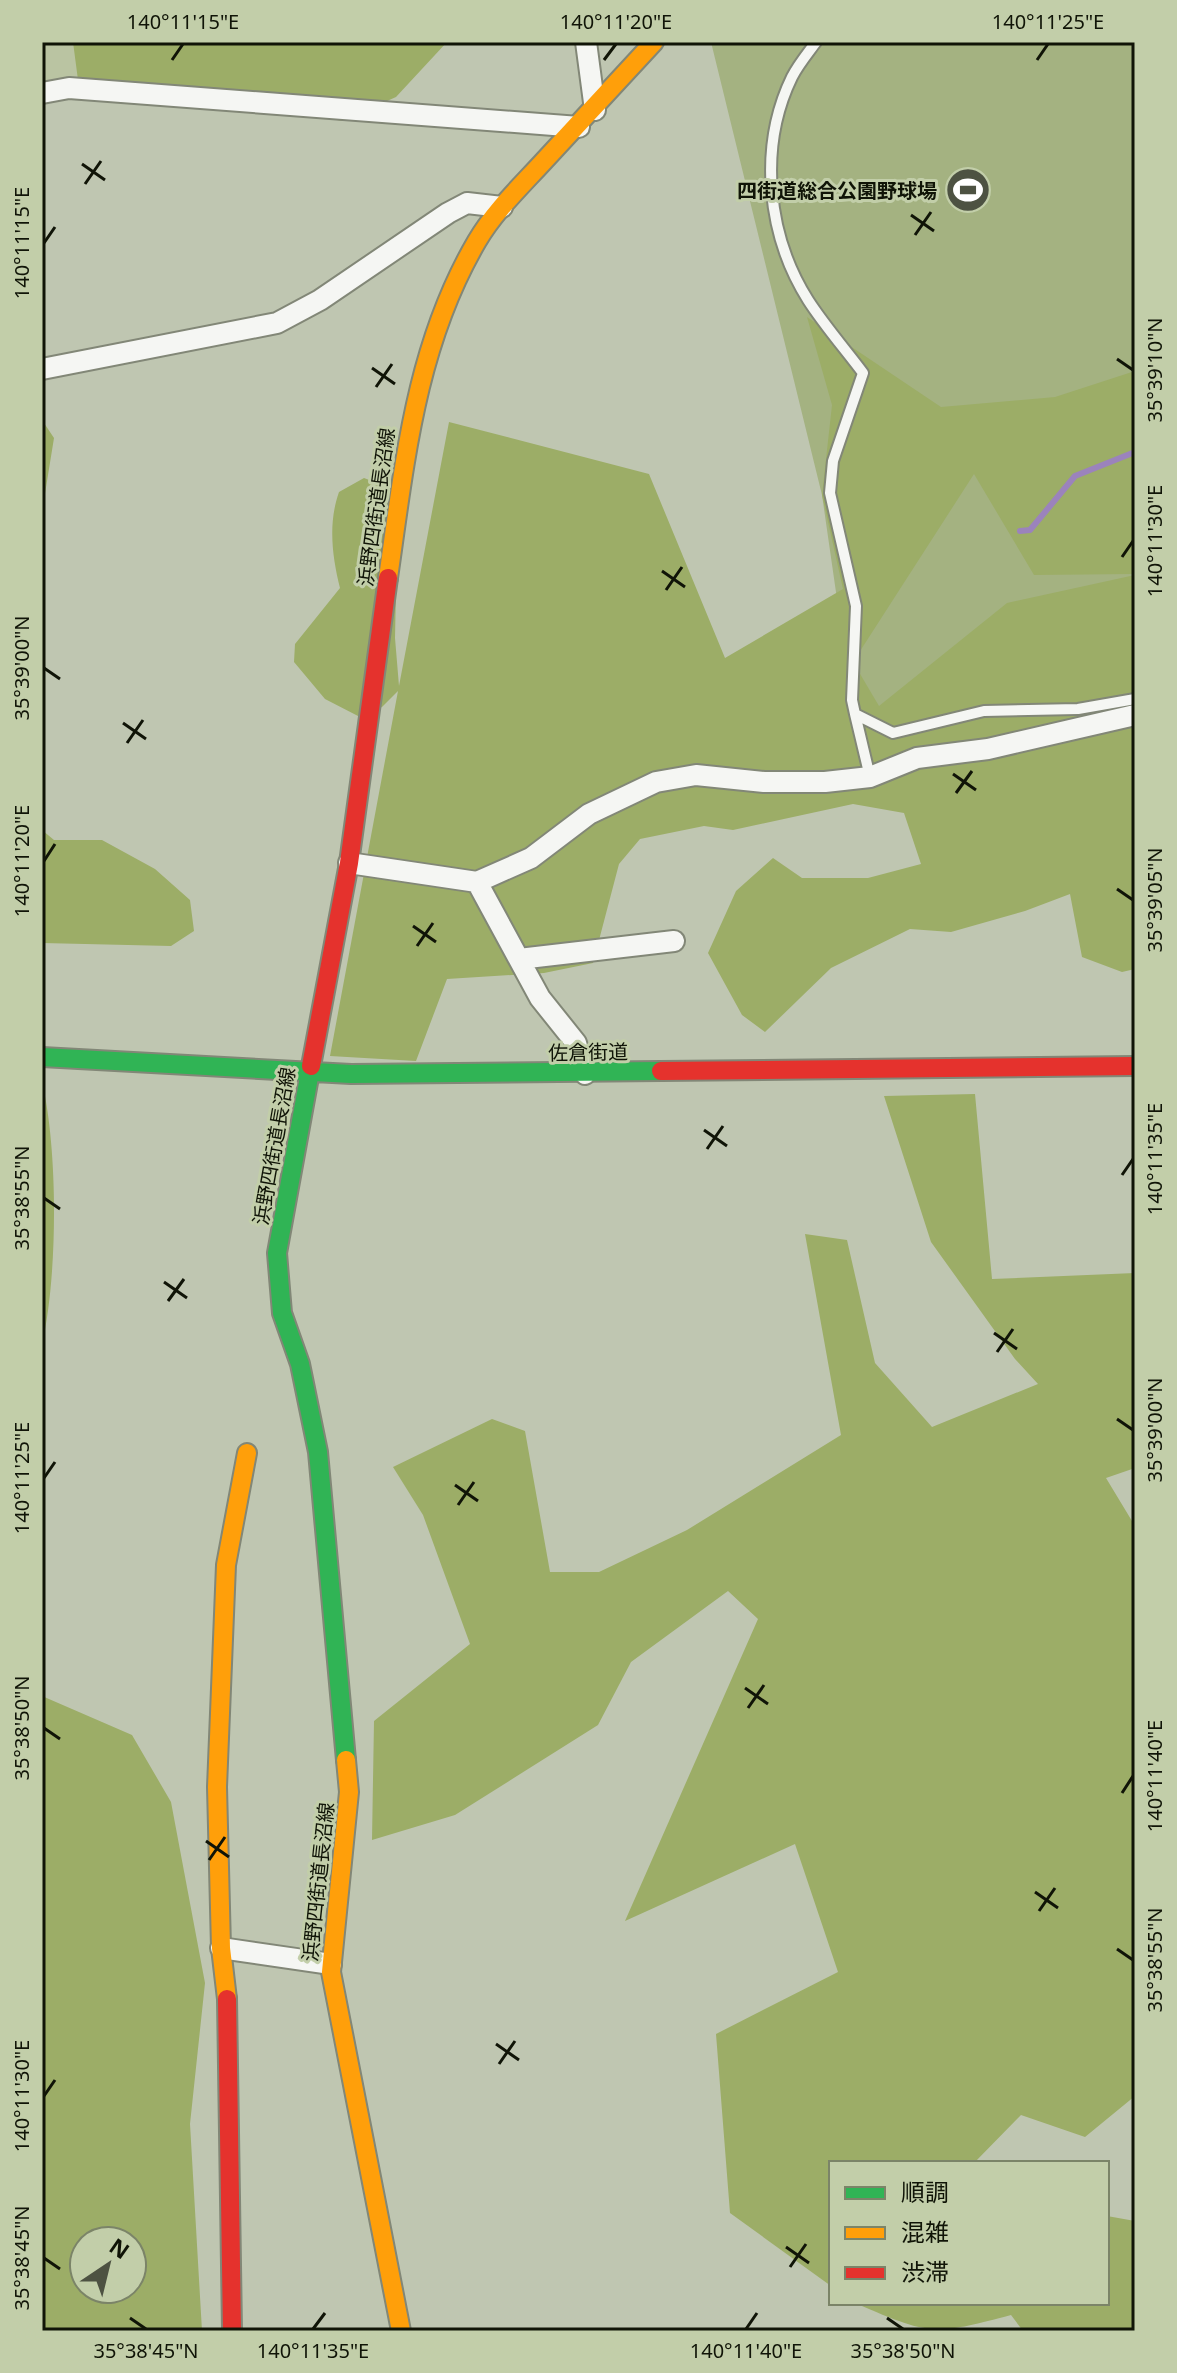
<svg xmlns="http://www.w3.org/2000/svg" width="1177" height="2373" font-family="'Noto Sans','Noto Sans JP',sans-serif">
  <style>
    .built { fill: #bac4a2 }
    .green { fill: #a4b281 }
    .forest { fill: #9cad67; fill-rule: evenodd }
    .lines { fill: none; stroke-linecap: round; stroke-linejoin: round }
    .stream { stroke: #9b83bc; stroke-width: 6 }
    .lane-casing { stroke: #828777; stroke-width: 14 }
    .street-casing { stroke: #828777; stroke-width: 24 }
    .fast-casing { stroke: #828777; stroke-width: 22 }
    .slow-casing { stroke: #828777; stroke-width: 22 }
    .jam-casing { stroke: #828777; stroke-width: 22 }
    .lane { stroke: #f5f6f3; stroke-width: 10 }
    .street { stroke: #f5f6f3; stroke-width: 20 }
    .fast { stroke: #30b455; stroke-width: 18 }
    .slow { stroke: #ff9f0a; stroke-width: 18 }
    .jam { stroke: #e5322d; stroke-width: 18 }
    .ticks { fill: none; stroke: #101407; stroke-width: 3 }
    .labels { text-anchor: middle; dominant-baseline: central; stroke-width: 6; stroke-linejoin: round; paint-order: stroke }
    .poi-label { font-size: 20px; font-weight: bold; fill: #101407; stroke: #c2cea9; text-anchor: end }
    .street-label { font-size: 20px; fill: #101407; stroke: #c2cea9 }
    .neatline { fill: none; stroke: #101407; stroke-width: 3 }
    .ticks-label { font-size: 20px; text-anchor: middle; fill: #101407 }
  </style>
  <rect width="100%" height="100%" fill="#bfc6b1"/>
  <path class="built" d="M42 42H86L101 89 42 101Z"/>
  <path class="green" d="M711 42H1135V709L858 745 822 495Z"/>
  <path class="forest" d="M73 42H447L396 97 342 121 207 93 78 80Z
    M807 317 941 407 1055 397 1135 371V574L1034 575 974 474 853 662 879 706 1007 603 1135 575V969L1122 972 1082 957 1070 894 1025 911 951 932 910 929 831 968 765 1032 742 1015 708 953 736 891 773 858 802 878H868L921 864 904 813 853 804 733 830 704 826 640 839 619 864 593 963 544 973 447 979 416 1061 330 1056 398 691 382 707 358 716 325 699 294 662 295 644 340 588C332 556 328 523 339 492L364 478 398 491 395 638 399 686 449 422 649 474 725 658 843 589 822 495 832 405Z
    M42 420 54 438 42 512Z
    M42 830 54 840H102L155 869 190 900 194 931 171 946 42 943Z
    M42 1082C58 1149 58 1276 42 1344Z
    M975 1094 992 1279 1135 1273V1468L1106 1478 1135 1526V2096L1085 2137 1021 2115 974 2163H831V2286L730 2213 716 2034 838 1972 795 1844 625 1921 758 1619 728 1591 631 1662 598 1725 455 1815 372 1840 374 1721 470 1644 423 1515 393 1467 492 1419 525 1431 550 1572H599L687 1530 841 1435 805 1234 847 1240 875 1363 932 1427 1038 1384 1015 1359 931 1242 884 1096Z
    M42 1696 132 1735 171 1802 205 1983 190 2124 202 2331H42ZM84 2241H132V2289H84Z
    M1107 2216 1135 2221V2331H1023L1011 2315C933 2336 929 2335 855 2303H1107Z"/>
  <g class="lines">
    <path class="stream" d="M1020 531 1030 530 1075 476 1135 452"/>
    <g class="lane-casing">
      <path id="lane" d="M816 42C808 53 798 65 792 77 758 147 767 235 808 300 824 325 845 349 863 373L833 461 830 493 856 606 852 700 855 714 893 733 984 711 1078 709 1135 699
        M855 714 870 777"/>
    </g>
    <g class="street-casing">
      <path id="street" d="M586 42 595 110
        M42 93 69 88 579 127
        M42 369 277 323 320 300 448 213 467 203 502 207
        M349 863 477 882 531 858 589 814 656 782 696 775 764 782H825L870 777 917 758 988 749 1135 715
        M477 882 540 998 576 1043 585 1074
        M519 959 674 941
        M221 1948 331 1964"/>
    </g>
    <g class="fast-casing">
      <path id="fast" d="M42 1057 351 1074 661 1071
        M311 1066 277 1253 282 1313 300 1364 318 1452 346 1760"/>
    </g>
    <g class="slow-casing">
      <path id="slow" d="M388 578C405 460 416 345 477 241 494 212 520 187 543 162 580 122 617 82 654 42
        M346 1760 349 1792 331 1972 401 2331
        M227 1999 221 1948 217 1787 226 1565 247 1453"/>
    </g>
    <g class="jam-casing">
      <path id="jam" d="M311 1066 349 863 388 578
        M661 1071 1135 1066
        M227 1999 232 2331"/>
    </g>
    <use href="#lane" class="lane"/>
    <use href="#street" class="street"/>
    <use href="#fast" class="fast"/>
    <use href="#slow" class="slow"/>
    <use href="#jam" class="jam"/>
  </g>
  <path class="ticks" d="M172 60 183 44M604 60 616 44M1037 60 1048 44M82 164 105 180M85 184 101 161M911 215 934 231M915 235 931 212M44 243 55 227M1117 359 1133 370M372 368 395 384M376 387 392 364M1122 557 1133 541M662 571 685 587M666 590 682 567M44 668 60 679M123 723 146 739M127 743 143 720M953 774 976 790M956 793 972 771M44 861 55 844M1117 889 1133 900M413 926 436 942M417 946 433 923M704 1130 727 1146M707 1149 723 1126M1122 1175 1133 1159M44 1198 60 1209M164 1282 187 1298M168 1301 184 1279M994 1333 1017 1349M997 1352 1013 1329M1117 1419 1133 1430M44 1478 55 1462M455 1485 478 1501M458 1505 474 1482M745 1688 768 1704M748 1708 764 1685M44 1728 60 1739M1122 1793 1133 1776M206 1841 229 1857M209 1860 225 1837M1035 1892 1058 1908M1039 1911 1055 1888M1117 1949 1133 1960M496 2044 519 2060M499 2064 515 2041M44 2096 55 2080M786 2247 809 2263M44 2258 60 2269M790 2267 806 2244M130 2318 146 2329M887 2318 903 2329M313 2329 325 2313M746 2329 757 2313"/>
  <defs>
    <g id="stadium-disc" transform="scale(2.3)"><circle r="9.5" fill="#4d5242" stroke="#c2cea9"/><path d="M0-5a6.5 5 0 1 0 0 10a6.5 5 0 1 0 0-10ZM-3.5-1.8h7v3.6h-7Z" fill="#fff"/></g>
  </defs>
  <g fill-rule="evenodd">
    <use href="#stadium-disc" x="968" y="190"/>
  </g>
  <g class="labels">
    <g class="poi-label">
      <text x="937" y="190">四街道総合公園野球場</text>
    </g>
    <g class="street-label">
      <text transform="translate(376 507) rotate(-82)">浜野四街道長沼線</text>
      <text transform="translate(588 1052) rotate(-1)">佐倉街道</text>
      <text transform="translate(274 1146) rotate(-80)">浜野四街道長沼線</text>
      <text transform="translate(318 1882) rotate(-84)">浜野四街道長沼線</text>
    </g>
  </g>
  <rect width="1177" height="2373" fill="none" stroke="#c2cea9" stroke-width="88"/>
  <rect x="829" y="2161" width="280" height="144" fill="#c2cea9" stroke="#7b8468" stroke-width="2"/>
  <rect x="845" y="2187" width="40" height="12" fill="#30b455" stroke="#7b8468" stroke-width="2"/>
  <text x="901" y="2201" font-size="24" fill="#101407">順調</text>
  <rect x="845" y="2227" width="40" height="12" fill="#ff9f0a" stroke="#7b8468" stroke-width="2"/>
  <text x="901" y="2241" font-size="24" fill="#101407">混雑</text>
  <rect x="845" y="2267" width="40" height="12" fill="#e5322d" stroke="#7b8468" stroke-width="2"/>
  <text x="901" y="2281" font-size="24" fill="#101407">渋滞</text>
  <g transform="translate(108 2265) rotate(35)"><circle r="38" fill="#c2cea9" stroke="#7b8468" stroke-width="2"/>
  <path d="M0-6L14 30L0 20L-14 30Z" fill="#4d5242"/>
  <text y="-12" font-size="22" font-weight="bold" text-anchor="middle" fill="#101407">N</text>
  </g>
  <rect x="44" y="44" width="1089" height="2285" class="neatline"/>
  <g class="ticks-label">
    <text x="183" y="29">140°11'15"E</text>
    <text x="616" y="29">140°11'20"E</text>
    <text x="1048" y="29">140°11'25"E</text>
    <text transform="translate(22 243) rotate(-90)" y="7">140°11'15"E</text>
    <text transform="translate(1155 370) rotate(-90)" y="7">35°39'10"N</text>
    <text transform="translate(1155 541) rotate(-90)" y="7">140°11'30"E</text>
    <text transform="translate(22 668) rotate(-90)" y="7">35°39'00"N</text>
    <text transform="translate(22 861) rotate(-90)" y="7">140°11'20"E</text>
    <text transform="translate(1155 900) rotate(-90)" y="7">35°39'05"N</text>
    <text transform="translate(1155 1159) rotate(-90)" y="7">140°11'35"E</text>
    <text transform="translate(22 1198) rotate(-90)" y="7">35°38'55"N</text>
    <text transform="translate(1155 1430) rotate(-90)" y="7">35°39'00"N</text>
    <text transform="translate(22 1478) rotate(-90)" y="7">140°11'25"E</text>
    <text transform="translate(22 1728) rotate(-90)" y="7">35°38'50"N</text>
    <text transform="translate(1155 1776) rotate(-90)" y="7">140°11'40"E</text>
    <text transform="translate(1155 1960) rotate(-90)" y="7">35°38'55"N</text>
    <text transform="translate(22 2096) rotate(-90)" y="7">140°11'30"E</text>
    <text transform="translate(22 2258) rotate(-90)" y="7">35°38'45"N</text>
    <text x="146" y="2358">35°38'45"N</text>
    <text x="313" y="2358">140°11'35"E</text>
    <text x="746" y="2358">140°11'40"E</text>
    <text x="903" y="2358">35°38'50"N</text>
  </g>
</svg>
